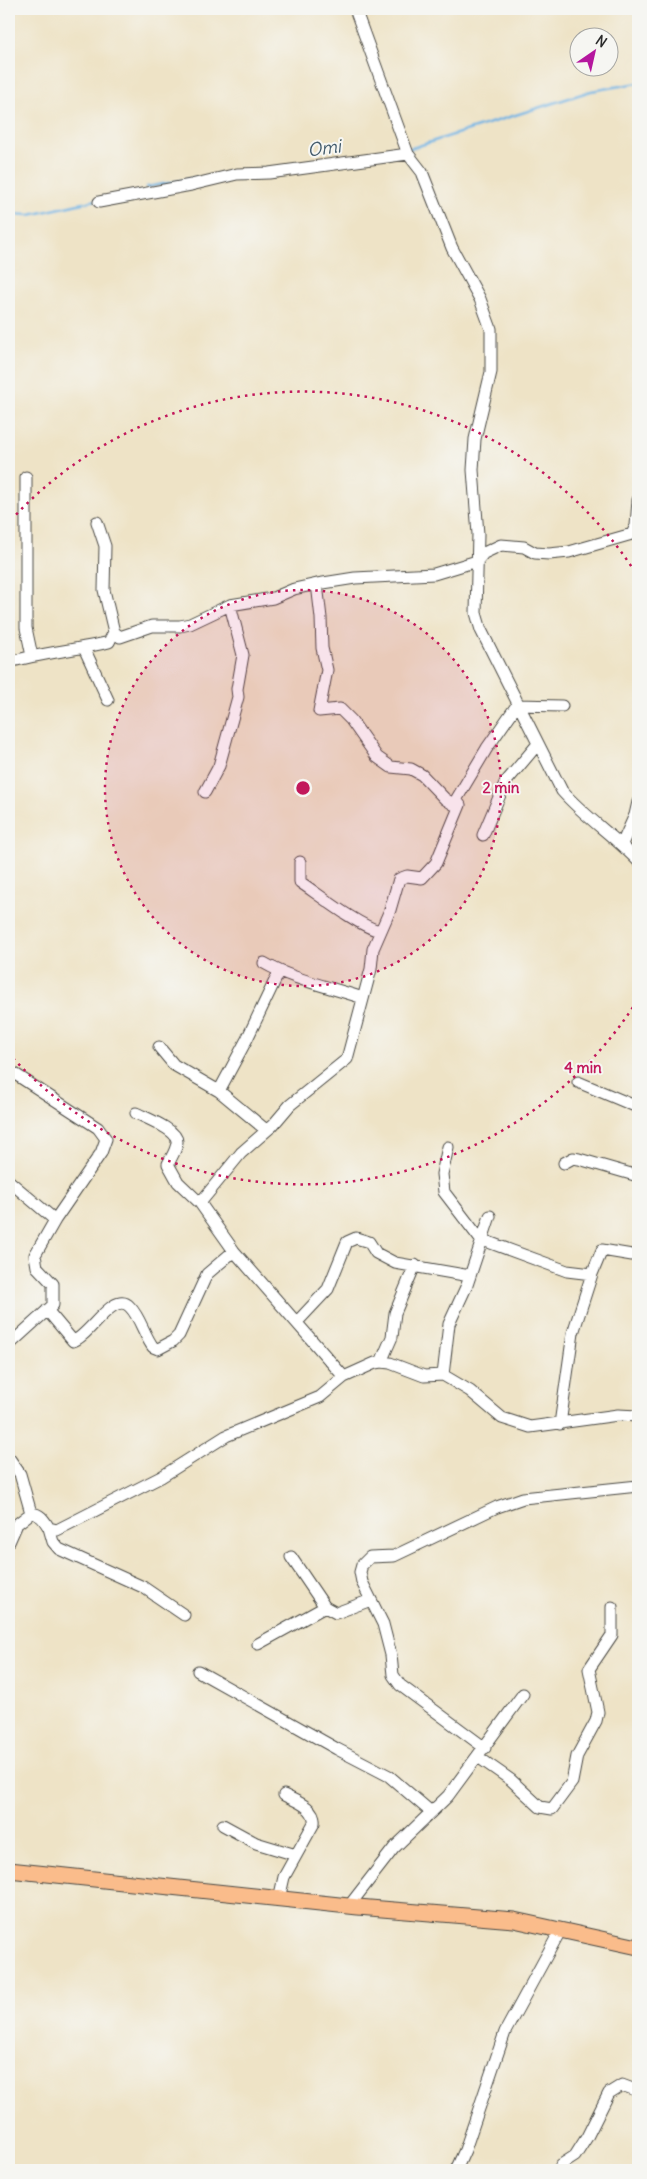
<svg xmlns="http://www.w3.org/2000/svg" width="647" height="2179" font-family="Delius,sans-serif">
  <style>
    .lines { fill: none; stroke-linecap: round; stroke-linejoin: round }
    .stream { stroke: #6eb3e4; stroke-width: 2.5 }
    .minor-casing { stroke: #484742; stroke-width: 13 }
    .major-casing { stroke: #484742; stroke-width: 17 }
    .minor { stroke: #fff; stroke-width: 11 }
    .major { stroke: #fabc8b; stroke-width: 15 }
    .ring { fill: none; stroke: #c2185b; stroke-width: 2.5; stroke-dasharray: 2.5 5 }
    .labels { text-anchor: middle; dominant-baseline: central; stroke-width: 4; stroke-linejoin: round; paint-order: stroke }
    .water-label { font-size: 18px; font-style: italic; fill: #425b6c; stroke: #f6f6f2 }
    .centre { fill: #c2185b; stroke: #f6f6f2; stroke-width: 2.5 }
    .ring-label { font-size: 15px; text-anchor: middle; font-weight: bold; fill: #c2185b; stroke: #f6f6f2; stroke-width: 4; stroke-linejoin: round; paint-order: stroke }
  </style>
  <rect width="100%" height="100%" fill="#f6f6f2"/>
  <filter id="ink" filterUnits="userSpaceOnUse"><feTurbulence type="fractalNoise" baseFrequency=".02" numOctaves="2"/><feDisplacementMap in="SourceGraphic" scale="10" xChannelSelector="R" yChannelSelector="G"/><feConvolveMatrix kernelMatrix="1 2 1 2 8 2 1 2 1" color-interpolation-filters="sRGB"/></filter>
  <filter id="wash" filterUnits="userSpaceOnUse"><feTurbulence type="fractalNoise" baseFrequency=".0096" numOctaves="4" result="noise"/><feDisplacementMap in="SourceGraphic" scale="20" xChannelSelector="R" yChannelSelector="G"/><feGaussianBlur stdDeviation="1.12" result="paint"/><feColorMatrix in="noise" values="0 0 0 0 0 0 0 0 0 0 0 0 0 0 0 0 0 1.4 0 .05"/><feComposite in="paint" operator="in"/></filter>
  <g filter="url(#wash)">
    <rect width="100%" height="100%" fill="#eee3c6"/>
    <g class="lines">
      <path class="stream" d="M409 149 591 91 638 83
        M147 187 196 178
        M9 214 30 215 96 200"/>
    </g>
  </g>
  <g filter="url(#ink)">
    <g class="lines">
      <g class="minor-casing">
        <path id="minor" d="M355 9 408 154 422 172 452 248 480 299 491 329V372L475 439 473 470 478 534 476 613 481 630 562 791C585 817 614 836 638 861
          M99 202 191 185 237 174 269 173 408 154
          M26 477V628L32 656
          M97 522 105 546 104 590 114 632 120 637 152 626H180L190 624 230 605 273 598 294 589 317 584 355 578 434 574 477 561 484 553 501 545 524 547 535 553 549 554 569 552 632 534 636 526 638 500
          M84 648 108 700
          M9 662C42 653 76 650 109 642L114 632
          M205 792 219 766 238 697 237 689 243 655 230 605
          M456 800 487 748 517 705 562 706
          M483 835 505 783 537 745
          M622 844 635 815 638 802
          M300 862V882C318 894 360 927 380 931
          M264 963C293 980 331 987 363 998
          M159 1047 174 1065 219 1091 266 1130
          M9 1070 98 1128 106 1139 101 1153 55 1220 35 1255 37 1267 53 1284V1305L9 1345
          M578 1082 635 1106 638 1105
          M219 1091 247 1039 279 972
          M136 1113C146 1118 178 1130 177 1142 177 1149 171 1158 168 1164L178 1182 200 1203 234 1251 344 1377
          M448 1147 442 1174 444 1192 480 1239 567 1271 592 1274 573 1333 560 1424
          M564 1163 573 1158 579 1159 638 1176
          M9 1181 55 1220
          M200 1203 241 1153 273 1125 290 1105 347 1059 371 969 373 949 390 910 399 879 407 876 422 878 436 863 460 805 456 800 453 804 445 799 422 775 411 769 391 767 377 757 351 720 340 709 319 711 327 670 322 648 321 618 317 584
          M490 1216 467 1285 449 1324 443 1375 470 1391 502 1418 530 1427 618 1415 638 1416
          M592 1274 602 1250 638 1256
          M47 1310 73 1341C89 1337 114 1289 130 1307 140 1317 144 1335 153 1347L158 1349 173 1341 179 1335 207 1274 234 1251
          M297 1322 328 1289 347 1242 356 1238 369 1242 376 1253 395 1263 470 1276
          M381 1362 392 1337 395 1313 415 1265
          M9 1458 20 1474 31 1513
          M49 1528 53 1542 59 1549 143 1587 184 1615
          M9 1542 17 1524 31 1513C41 1514 44 1520 49 1528L57 1530 161 1477 226 1436 320 1397 344 1377 375 1363 381 1362 390 1363 424 1376 443 1375
          M291 1557 325 1607 336 1613 371 1600
          M258 1644 325 1607
          M198 1671 337 1749 389 1776 431 1812
          M485 1748 400 1685 393 1675 391 1655 383 1624 362 1582 360 1572 362 1565 370 1557 394 1556 497 1507 523 1498 638 1486
          M478 1757 511 1780 540 1807 552 1809 572 1782 577 1756 596 1721 598 1712 589 1669 612 1635V1607
          M223 1825 256 1843 296 1855
          M279 1899 284 1877 314 1823C316 1807 295 1801 284 1795
          M349 1906 394 1848 448 1796 523 1694
          M456 2170 465 2150 505 2032 560 1931
          M560 2170 561 2165 575 2156 587 2137 609 2093 622 2085 638 2091"/>
      </g>
      <g class="major-casing">
        <path id="major" d="M9 1870 358 1907 514 1920 638 1947"/>
      </g>
      <use href="#minor" class="minor"/>
      <use href="#major" class="major"/>
    </g>
  </g>
  <circle cx="303" cy="788" r="198" fill="#c2185b" fill-opacity=".12"/>
  <g class="ring">
    <circle cx="303" cy="788" r="198"/>
    <path d="M637 1001A396 396 0 0 1 11 1056M11 520A396 396 0 0 1 637 575"/>
  </g>
  <g class="labels">
    <g class="water-label">
      <text transform="translate(324 148) rotate(-8)">Omi</text>
    </g>
  </g>
  <circle cx="303" cy="788" r="8" class="centre"/>
  <g class="ring-label">
    <text x="501" y="793">2 min</text>
    <text x="583" y="1073">4 min</text>
  </g>
  <rect width="647" height="2179" fill="none" stroke="#f6f6f2" stroke-width="30"/>
  <g transform="translate(594 52) rotate(34)"><circle r="24" fill="#f6f6f2" stroke="#a5a5a2"/>
  <path d="M0-4L9 19L0 12L-9 19Z" fill="#b5179e"/>
  <text y="-8" font-size="14" font-weight="bold" text-anchor="middle" fill="#2b2b2b">N</text>
  </g>
</svg>
